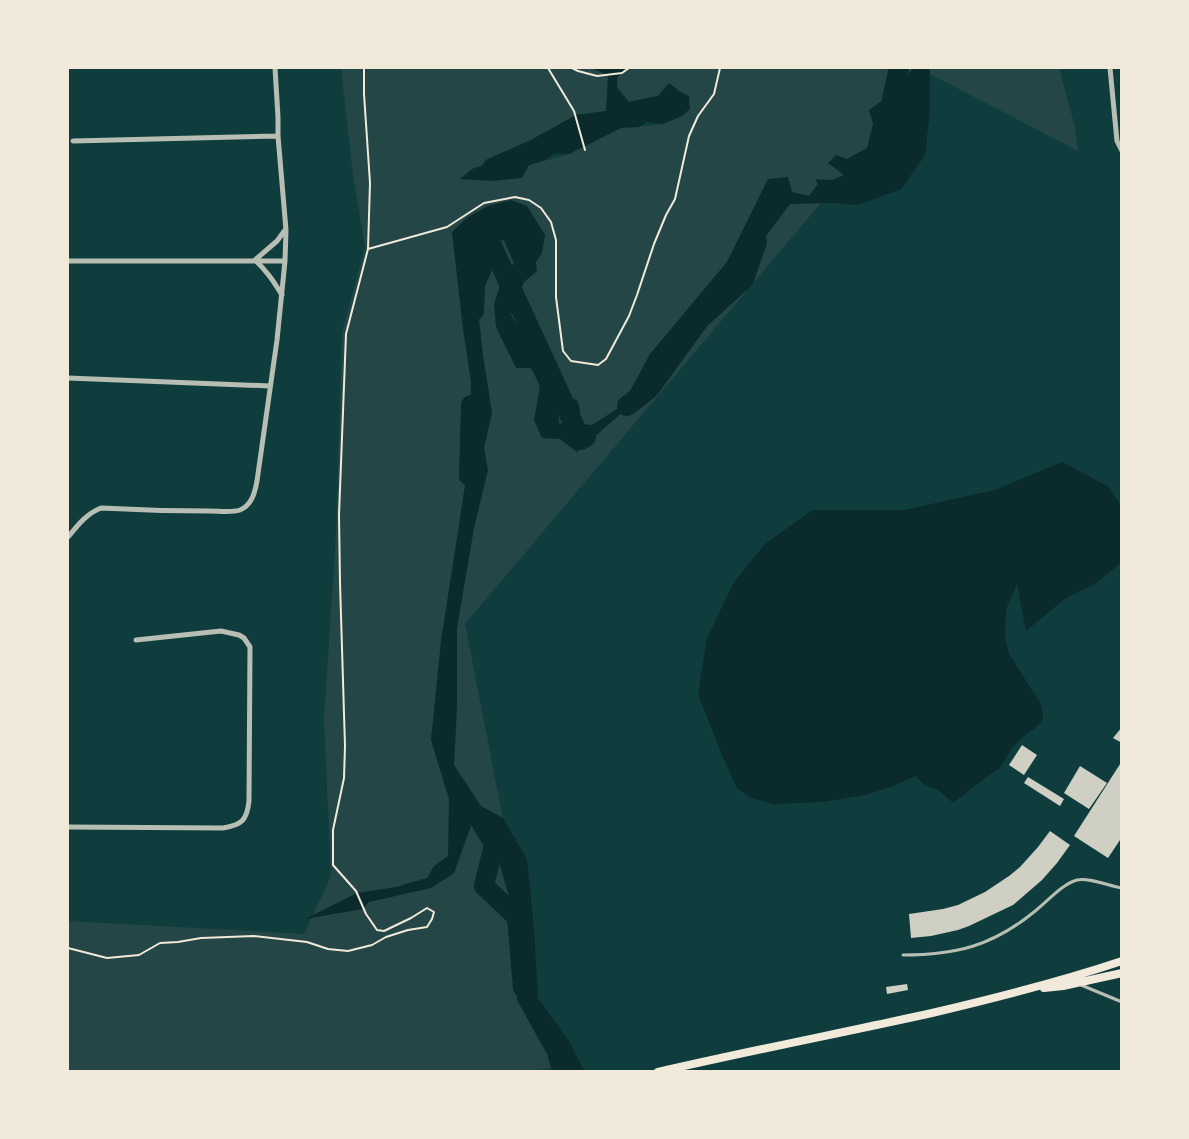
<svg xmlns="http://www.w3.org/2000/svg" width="1189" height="1139" font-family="'Source Sans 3',sans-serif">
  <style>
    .green { fill: #244646; fill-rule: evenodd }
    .water { fill: #0a2a2b }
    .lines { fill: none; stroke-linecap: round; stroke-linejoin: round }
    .river { stroke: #0a2a2b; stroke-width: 20 }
    .building { fill: #cfcfc3 }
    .path { stroke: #f1e9da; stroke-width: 2 }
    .service { stroke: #b8beb3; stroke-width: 3 }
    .minor { stroke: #b8beb3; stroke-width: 5 }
    .secondary { stroke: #f1e9da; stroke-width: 8 }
  </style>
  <rect width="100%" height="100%" fill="#0f3d3e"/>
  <path class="green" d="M341 68H591L608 74 615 68H1059L1075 127 1078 151 930 74 465 624 538 998 555 1068 512 1072 68 1071V921L304 934 331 876 324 719 336 534 342 333 365 247 353 176ZM609 75 629 102 679 91 689 96 681 116 663 124 621 128 569 154 529 165 472 169 482 166 486 160 531 140 576 115 606 111Z"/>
  <path class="water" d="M591 68H625L617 78V89L629 102 658 96 669 83 679 91 689 96 690 109 682 116 663 124 647 122 639 127 621 128 569 154H554L545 160 529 165 522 178 491 181 460 179 472 169 482 166 486 160 531 140 576 115 606 111 608 75Z
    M912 68H930V110L925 155 901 189 858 205 833 203 790 204 766 236 758 258 734 281 677 350 649 389 577 452 560 439 542 438 534 420 540 386 531 368H516L496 327 494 304 501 282 514 263 504 240 491 243 475 284 483 355 492 413 484 448 488 470 474 528 457 628V708L454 765 481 806 503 818 527 859 534 928 538 998 569 1041 584 1071H552L547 1054 517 1000 521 960 517 922 505 883 494 844 472 823 454 873 431 888 369 902 363 909 305 919 357 893 396 887 427 878 434 866 448 856 449 799 431 740 441 641 470 453 471 382 463 329 452 232 468 217 488 206 511 200 527 206 545 235 542 253 536 262 537 271 524 282 511 315 522 332 533 344 546 355 554 375 564 387 554 391 558 399 559 424 572 420 576 413 570 405 573 399 577 400 580 409 579 418 582 424 592 425 622 406 650 354 727 262 768 179 788 177 792 192 809 196 818 184 815 179 832 180 844 175 828 163 836 155 847 159 867 148 873 124 869 110C888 97 899 89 912 69Z
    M1062 462 1109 487 1121 506V563L1095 584 1066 598 1026 631 1017 584 1006 609 1005 637 1009 654 1041 704 1043 714V718L1041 722 1034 729 1026 734 1012 748 1000 768 981 781 953 803 937 789 926 786 915 776 894 786 865 795 824 802 773 804 752 798 744 793 737 788 721 753 698 694 707 638 734 582 765 544 812 510H904L995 490Z"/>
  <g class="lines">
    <path class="river" d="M888 117 899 68
      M474 311 475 284 492 246 581 440 586 437
      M627 406 649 389 700 319 744 279 757 242
      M469 476 471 405
      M481 822 494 844 484 886 517 917 523 988"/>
  </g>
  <path class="building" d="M1122 727V743L1113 738Z
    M1022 745 1037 755 1024 775 1009 765Z
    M1122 761V837L1108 858 1074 836Z
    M1080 766 1107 783 1089 809 1064 793Z
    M1028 777 1064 799 1060 806 1024 783Z
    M1050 831 1070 845 1057 863 1042 880 1013 905 969 926 958 930 931 936 911 938 909 914 943 909 958 905 985 892 1009 876 1020 867 1038 847Z
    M907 984 908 990 887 994 886 987Z"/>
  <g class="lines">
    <path class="path" d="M548 68 574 111 585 150
      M572 68 578 71 597 76 622 73 629 68
      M368 249 447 227 484 203 515 197 529 200 541 208 551 222 556 240V297L563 351 571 361 598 365 606 359 629 316 637 295 654 244 666 215 675 199 689 136 698 116 714 94 720 68
      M68 948 107 958 139 955 160 943 178 942 201 938 254 936 307 942 328 949 348 951 372 945 386 937 408 930 427 927 432 919 434 912 427 908 411 918 384 931 377 930 366 914 356 891 333 865V830L344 778 345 746 340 583 339 515 346 334 368 249 370 183 364 94V68"/>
    <path class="service" d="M903 955C956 955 992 946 1034 912 1047 902 1062 884 1077 880 1088 877 1109 886 1122 888
      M1081 985 1122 1002"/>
    <path class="minor" d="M1110 68 1117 141 1122 151
      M73 141 278 136
      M68 261H285
      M282 295C274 282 267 271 255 260L277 241 285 230
      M68 378 270 386
      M68 537C78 525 86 514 101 508 137 510 173 511 209 511 219 511 231 513 240 510 252 505 255 492 257 481L277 340 285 261 286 230 278 136V117L275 68
      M68 827 223 828C242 825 247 820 249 801L250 647 244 638 239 635 221 631 136 640"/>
    <path class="secondary" d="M1044 988 1063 986 1122 973
      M658 1072C749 1051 841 1033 932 1013 996 998 1059 982 1122 961"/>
  </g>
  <rect width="1189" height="1139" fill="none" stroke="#f1e9da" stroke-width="138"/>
</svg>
